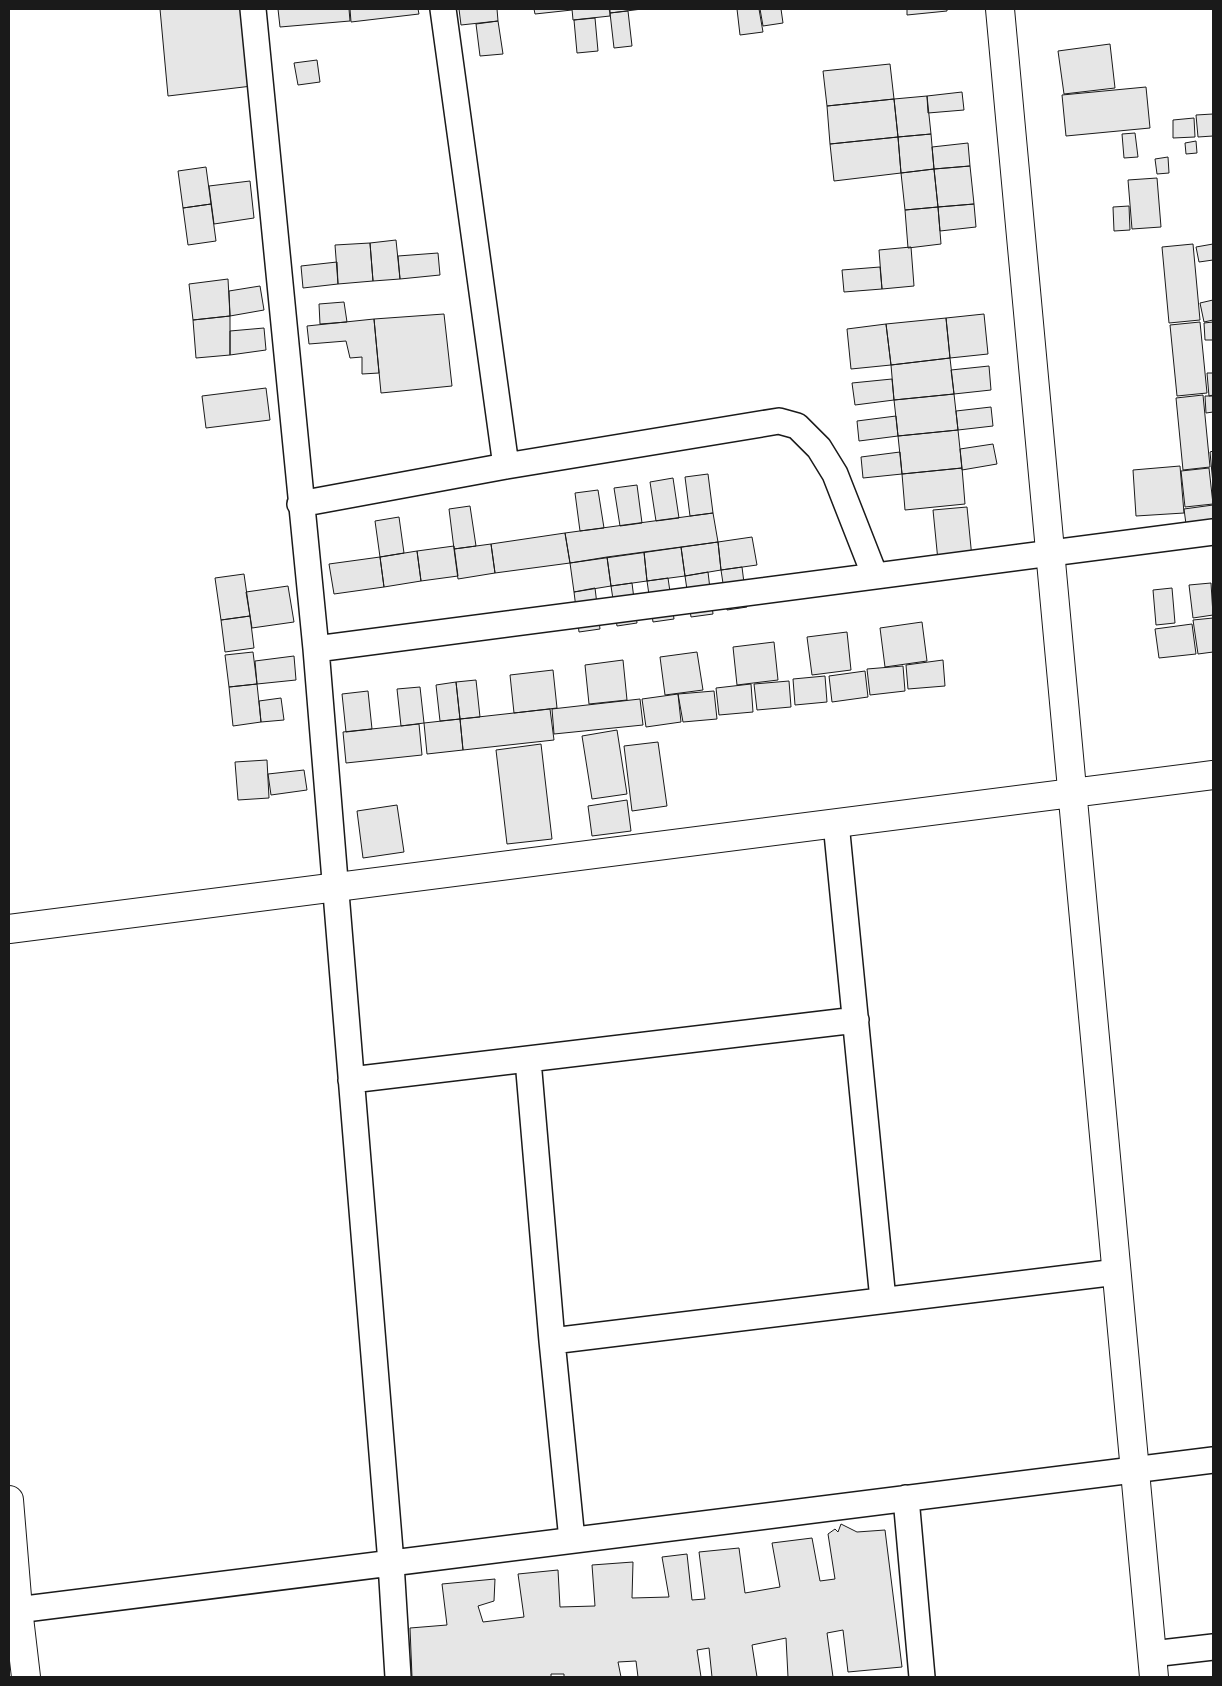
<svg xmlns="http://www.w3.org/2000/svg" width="1222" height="1686" font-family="'Libre Baskerville',serif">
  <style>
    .building { fill: #e6e6e6; stroke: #1a1a1a }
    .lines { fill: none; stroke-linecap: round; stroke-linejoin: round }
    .minor-casing { stroke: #1a1a1a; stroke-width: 28 }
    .tertiary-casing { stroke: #1a1a1a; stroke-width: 30 }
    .secondary-casing { stroke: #1a1a1a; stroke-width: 30 }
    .minor { stroke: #fff; stroke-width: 25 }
    .tertiary { stroke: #fff; stroke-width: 28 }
    .secondary { stroke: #fff; stroke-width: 28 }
  </style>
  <rect width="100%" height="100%" fill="#fff"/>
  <path class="building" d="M160 9H245L252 86 168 96Z
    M278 9H349L350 21 280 27Z
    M350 9H418L419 14 351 22Z
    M459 9H497L498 21 461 25Z
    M534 9H571L572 10 535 14Z
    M572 9H610V16L573 20Z
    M609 9H642L610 13Z
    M737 9H759L763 32 740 35Z
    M760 9H781L783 23 763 26Z
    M907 9H947V11L907 15Z
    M628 11 632 46 614 48 610 13Z
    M595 18 598 51 577 53 574 20Z
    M498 21 503 54 480 56 476 24Z
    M1110 44 1115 88 1064 94 1058 51Z
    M317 60 320 82 298 85 294 63Z
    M890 64 894 99 827 106 823 71Z
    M1146 87 1150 128 1066 136 1062 95Z
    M962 92 964 110 928 113 927 96Z
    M927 96 931 134 898 137 894 99Z
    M894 99 898 137 830 144 827 106Z
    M1213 114V136L1198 137 1196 115Z
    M1194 118 1195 137 1173 138V120Z
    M1135 133 1138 157 1124 158 1122 134Z
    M931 134 934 169 901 173 898 137Z
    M898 137 901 173 834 181 830 144Z
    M1196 141 1197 153 1186 154 1185 143Z
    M968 143 970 166 934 169 932 147Z
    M1168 157 1169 173 1157 174 1155 159Z
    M970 166 974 204 938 207 934 169Z
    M206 167 211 204 183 208 178 171Z
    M934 169 938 207 905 210 901 173Z
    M1157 178 1161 227 1132 229 1128 180Z
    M250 181 254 218 214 224 209 186Z
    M211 204 216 241 188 245 183 208Z
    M974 204 976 227 940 231 938 207Z
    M1129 206 1130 230 1114 231 1113 207Z
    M938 207 941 244 908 248 905 210Z
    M396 240 400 279 373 281 370 243Z
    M370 243 373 281 338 284 335 245Z
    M1193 244 1200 320 1169 323 1162 247Z
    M1213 244V260L1199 262 1196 247Z
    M911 247 914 286 882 289 879 250Z
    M438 253 440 275 400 279 398 256Z
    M337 262 338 284 303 288 301 266Z
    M880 267 882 289 844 292 842 270Z
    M228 279 230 316 193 320 189 284Z
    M260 286 264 310 230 316 229 291Z
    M1213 300V320L1204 322 1200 303Z
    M344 302 347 322 320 324 319 304Z
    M444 314 452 386 381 393 374 319Z
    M984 314 988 354 950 358 946 318Z
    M230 316V355L196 358 193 320Z
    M946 318 950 358 891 365 886 324Z
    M374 319 379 373 362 374V357L350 358 346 341 309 344 307 326Z
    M1200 322 1207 393 1177 396 1170 325Z
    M1213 322V340H1205L1204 323Z
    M886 324 891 365 851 369 847 329Z
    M264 328 266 350 230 355V331Z
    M950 358 954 394 894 400 891 365Z
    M989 366 991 390 954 394 951 370Z
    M1207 373H1213V395L1209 396Z
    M892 379 894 400 855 405 852 383Z
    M266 388 270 420 206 428 202 396Z
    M954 394 958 430 898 436 894 400Z
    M1203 395 1210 467 1183 470 1176 398Z
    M1205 396H1213V412L1206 413Z
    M991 407 993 426 958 430 956 411Z
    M896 416 898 436 859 441 857 421Z
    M958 430 962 468 902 474 898 436Z
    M993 444 997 464 962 470 960 449Z
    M1213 451V484L1210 452Z
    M900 452 902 474 863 478 861 457Z
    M1180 466 1184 513 1136 516 1133 470Z
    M962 468 965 504 905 510 902 474Z
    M1209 468 1213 504 1185 507 1181 471Z
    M708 474 713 513 690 516 685 477Z
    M673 478 679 518 656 521 650 482Z
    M637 485 642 523 620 526 614 488Z
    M598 490 604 528 580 531 575 493Z
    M1213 505V544L1189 547 1184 509Z
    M470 506 476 546 454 549 449 509Z
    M967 507 973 568 939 571 933 510Z
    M713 513 718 542 570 563 565 533Z
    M399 517 404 553 380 557 375 521Z
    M565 533 570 563 495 573 491 544Z
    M752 537 757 565 721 570 718 542Z
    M718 542 721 570 685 576 681 547Z
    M491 544 495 573 458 579 454 549Z
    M454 546 458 576 421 581 417 551Z
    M681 547 685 576 647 581 644 552Z
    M417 551 421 581 384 587 380 557Z
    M644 552 647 581 611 586 607 557Z
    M380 557 384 587 334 594 329 564Z
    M607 557 611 586 574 592 570 563Z
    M742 567 747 607 727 610 721 570Z
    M708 572 713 614 691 617 685 576Z
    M244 574 250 616 221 620 215 578Z
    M668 578 674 619 653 622 647 581Z
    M632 583 637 623 617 626 611 586Z
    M1211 583 1213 615 1193 618 1189 585Z
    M288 586 294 622 252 628 246 592Z
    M595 588 600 629 579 632 574 592Z
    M1172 588 1175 623 1156 625 1153 590Z
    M250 616 254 648 225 652 221 620Z
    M1213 618V652L1198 654 1193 620Z
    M922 622 927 661 885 667 880 628Z
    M1192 624 1196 654 1159 658 1155 629Z
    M847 632 851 670 812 675 807 637Z
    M774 642 778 680 737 685 733 647Z
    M253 652 257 684 229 687 225 655Z
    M697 652 703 690 665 695 660 657Z
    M294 656 296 680 257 684 255 661Z
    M623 660 627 700 589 704 585 665Z
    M943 660 945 686 908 689 906 665Z
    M903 666 905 691 870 695 867 669Z
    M553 670 557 708 514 713 510 675Z
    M865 671 868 697 832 702 829 676Z
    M825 676 827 702 795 705 793 679Z
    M476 680 480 717 460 719 456 682Z
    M789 681 791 707 757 710 754 684Z
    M456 682 460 719 440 721 436 685Z
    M257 684 261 722 233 726 229 687Z
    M751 684 753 712 719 715 716 688Z
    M420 687 424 723 401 726 397 689Z
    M368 691 372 729 346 732 342 694Z
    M714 691 717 719 683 722 678 694Z
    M678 694 681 722 646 727 642 699Z
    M281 698 284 720 261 722 259 701Z
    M640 699 643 725 554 734 552 709Z
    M550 709 554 740 463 750 460 719Z
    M460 719 463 750 427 754 424 723Z
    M419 724 422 755 346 763 343 732Z
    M617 730 627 794 592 799 582 736Z
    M658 742 667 806 632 811 624 746Z
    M541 744 552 839 507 844 496 750Z
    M267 760 269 798 238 800 235 762Z
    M304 770 307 790 271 795 268 774Z
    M627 800 631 831 592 836 588 806Z
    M397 805 404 852 363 858 357 811Z
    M841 1524 857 1532 885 1530 902 1667 848 1672 843 1630 827 1633 833 1677H788L786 1638 752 1645 757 1677H712L709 1648 697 1650 701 1677H638L636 1661 618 1662 621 1677H564V1674H551V1677H412L410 1628 447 1625 442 1584 495 1579 494 1601 478 1606 483 1622 524 1617 518 1574 558 1570 560 1607 595 1606 592 1565 633 1562 632 1598 669 1597 662 1557 687 1554 692 1600 705 1599 699 1552 739 1548 745 1593 780 1587 772 1543 812 1538 820 1581 835 1579 828 1534 835 1529 838 1532Z"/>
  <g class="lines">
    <g class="minor-casing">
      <path id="minor" d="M253 9 316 649 391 1563 398 1677
        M443 9 506 466
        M300 504 506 466 779 421 797 426 819 448 835 474 875 576
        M316 649 1213 532
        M836 823 883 1300
        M528 1060 552 1341 572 1540
        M351 1080 856 1020
        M552 1341 1117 1272
        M906 1498 922 1677
        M9 1611 1213 1460
        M1152 1654 1213 1647"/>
    </g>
    <g class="tertiary-casing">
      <path id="tertiary" d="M1000 9 1154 1677
        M9 929 1213 775"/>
    </g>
    <g class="secondary-casing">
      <path id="secondary" d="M9 1500 18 1609 26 1677"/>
    </g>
    <use href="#minor" class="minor"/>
    <use href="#tertiary" class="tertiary"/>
    <use href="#secondary" class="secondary"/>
  </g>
  <rect width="1222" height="1686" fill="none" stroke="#1a1a1a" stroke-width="20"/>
</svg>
